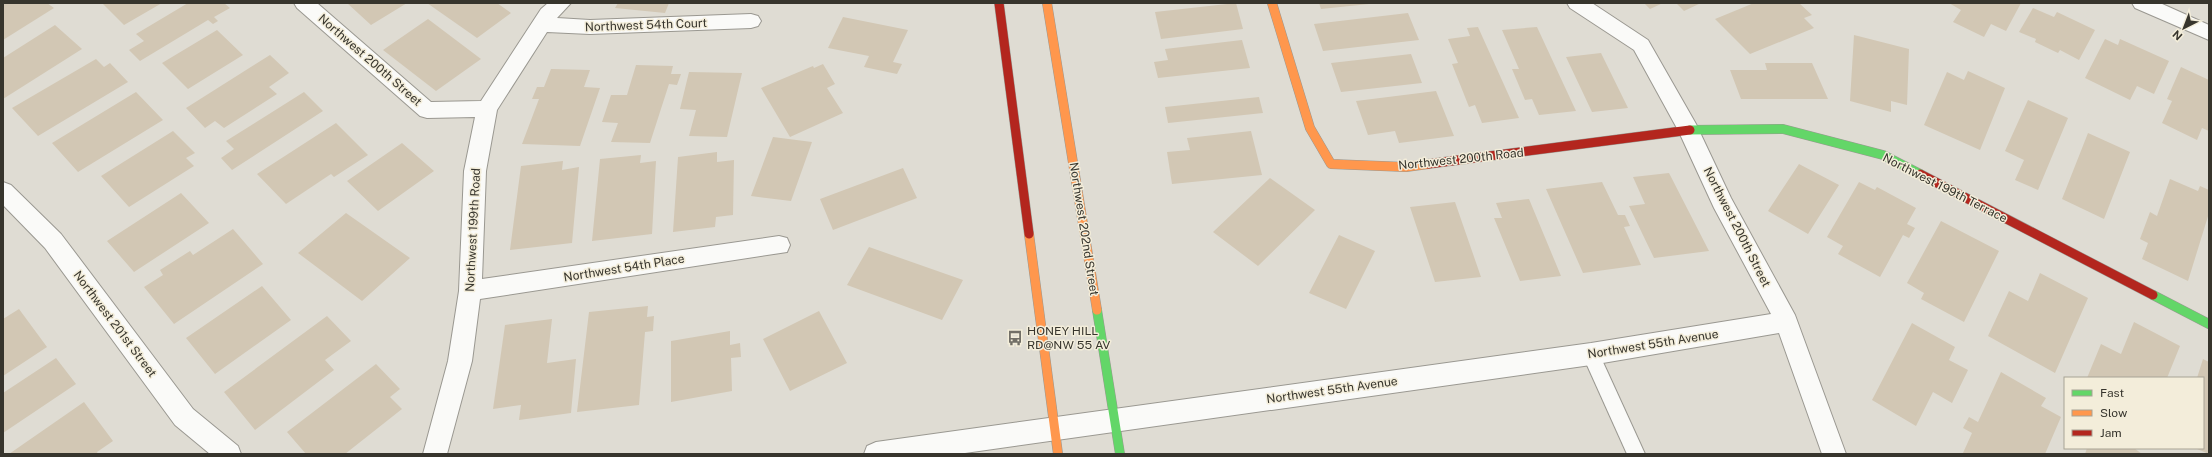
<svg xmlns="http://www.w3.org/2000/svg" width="2212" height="457" font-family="'Public Sans',sans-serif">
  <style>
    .building { fill: #d2c7b4 }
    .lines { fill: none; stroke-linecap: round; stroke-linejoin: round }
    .lane-casing { stroke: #9a9891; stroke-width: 2 }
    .street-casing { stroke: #9a9891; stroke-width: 2 }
    .fast-casing { stroke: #9a9891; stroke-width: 10 }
    .slow-casing { stroke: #9a9891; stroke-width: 10 }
    .jam-casing { stroke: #9a9891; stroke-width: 10 }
    .lane { fill: #fafaf8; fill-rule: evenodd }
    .street { fill: #fafaf8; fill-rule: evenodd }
    .fast { stroke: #63d668; stroke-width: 9 }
    .slow { stroke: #ff974d; stroke-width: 9 }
    .jam { stroke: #b3261e; stroke-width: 9 }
    .labels { text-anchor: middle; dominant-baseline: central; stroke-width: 3; stroke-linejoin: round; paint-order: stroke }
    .street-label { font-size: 12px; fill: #37352d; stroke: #f3edda }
    .poi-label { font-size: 12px; fill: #37352d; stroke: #f3edda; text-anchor: start }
  </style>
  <rect width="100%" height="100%" fill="#dfdcd3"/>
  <path class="building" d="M3 3H47L54 8 3 40Z
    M102 3H162L124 25Z
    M188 3H224L230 8 214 17 218 21 213 24 208 20 140 61 129 50 144 41 136 34Z
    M347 3H407L371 25Z
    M427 3H497L511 13 477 38Z
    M618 3H669L665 13 615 8Z
    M1236 3 1243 29 1161 39 1155 12Z
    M1319 3H1369V4L1321 9Z
    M1644 3H1663L1650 9Z
    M1676 3H1701L1684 11Z
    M1754 3H1799L1812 15 1804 18 1814 28 1750 54 1715 19Z
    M1949 3H2021L2006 31 1991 24 1984 37 1953 22 1961 10Z
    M2033 8 2054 17 2057 12 2095 30 2079 60 2060 50 2058 53 2035 42 2036 39 2019 32Z
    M1408 13 1419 40 1323 51 1314 24Z
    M843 17 908 30 893 62 902 64 897 74 864 67 869 56 828 48Z
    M428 19 481 59 436 91 383 50Z
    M55 25 82 49 3 99V58Z
    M1478 27 1519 118 1482 123 1475 105 1469 107 1452 64 1458 63 1448 39 1470 36 1467 28Z
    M1537 27 1576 111 1539 115 1532 99 1525 100 1512 69H1519L1502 30Z
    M217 30 243 55 188 89 162 63Z
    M1854 35 1909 49 1907 105 1891 101V112L1850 101Z
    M2105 39 2118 45 2120 39 2169 61 2154 94 2137 86 2130 100 2085 78Z
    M1242 40 1250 68 1158 78 1154 62 1168 60 1165 49Z
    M1601 53 1628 108 1592 112 1566 57Z
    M1411 54 1422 83 1341 92 1331 63Z
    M270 55 289 73 269 87 277 94 224 128 215 121 205 128 186 108Z
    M96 59 104 67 110 63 128 82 38 136 12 108Z
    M1765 63H1812L1828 99H1741L1730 70H1767Z
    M823 64 835 84 827 88 843 113 790 137 761 88 813 66 814 68Z
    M636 65 673 66 671 74H681L677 85 669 84 650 143 611 142 618 123 602 122 611 95H627Z
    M2181 67 2209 80V131L2202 128 2197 140 2162 123 2172 101 2167 99Z
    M551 69 590 70 584 87 600 88 580 146 522 144 539 99H532L537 87H544Z
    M1968 71 2005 88 1980 150 1924 125 1947 72 1964 80Z
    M689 72 742 73 727 137 689 136 696 110 680 109Z
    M1436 91 1454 136 1399 143 1395 131 1368 135 1356 101Z
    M136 92 163 120 78 172 52 143Z
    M304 92 323 111 232 170 221 158 234 149 226 141Z
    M1259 97 1263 113 1168 123 1165 107Z
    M2028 100 2068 118 2038 190 2015 180 2024 160 2005 151Z
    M336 123 368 155 334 177 331 174 286 204 257 174Z
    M173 131 195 153 186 158 194 166 129 207 101 176Z
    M1251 131 1262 175 1172 184 1167 152 1190 150 1187 138Z
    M2088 133 2130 152 2104 219 2062 199Z
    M773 137 812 142 791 201 751 196Z
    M402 143 434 171 378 211 347 181Z
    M717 152V162L734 160 733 215 716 217 715 227 673 232 678 157Z
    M641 155 640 163 656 161 652 234 592 241 600 159Z
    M563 161 562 170 579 167 572 243 510 250 521 166Z
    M1799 164 1839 185 1808 234 1768 211Z
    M903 168 917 198 833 230 820 199Z
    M1669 173 1709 251 1654 258 1629 206 1645 204 1633 177Z
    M1270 178 1315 210 1258 266 1213 232Z
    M2170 179 2198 191 2200 186 2209 190V213L2188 281 2142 259 2148 243 2140 239 2150 212 2157 216Z
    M1602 182 1618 215H1625L1630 226 1624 227 1641 265 1583 273 1546 189Z
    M1859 182 1875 190 1877 187 1916 208 1907 224 1915 228 1909 238 1903 235 1880 277 1838 254 1843 246 1827 237Z
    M181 193 209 223 134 272 107 241Z
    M1529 199 1561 276 1520 281 1494 218H1502L1496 203Z
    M1455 202 1481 277 1435 282 1410 207Z
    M346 213 410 258 362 301 298 253Z
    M1941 221 1999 251 1964 322 1921 299 1924 293 1907 283Z
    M233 229 263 264 174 324 144 287 163 275 160 270 190 251 193 255Z
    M1339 235 1375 251 1346 309 1309 293Z
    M869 247 963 280 942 320 847 285Z
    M2040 273 2088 298 2055 373 1988 336 2009 291 2028 301Z
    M262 286 291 320 215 374 186 338Z
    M648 306 647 317 654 316 653 331 645 332 639 405 577 412 589 312Z
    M19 309 47 347 3 376V319Z
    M819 311 847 363 790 391 763 339Z
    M327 316 351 341 325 360 334 370 255 430 224 392Z
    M552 319 547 363 576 359 571 413 519 420 521 405 493 409 505 325Z
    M2134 322 2180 346 2167 378H2087L2101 344 2121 354Z
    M1912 323 1955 347 1949 360 1968 370 1952 403 1933 392 1916 426 1872 400Z
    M730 331V345L740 343 741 357 731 358 732 391 671 402V341Z
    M56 358 76 384 3 433V393Z
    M2203 359 2209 362V454L2197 449 2203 448V378H2197Z
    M376 364 400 389 390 397 402 409 345 454H306L287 432Z
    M2001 372 2046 398 2041 406 2061 417 2045 454 1963 453 1972 433 1963 428 1969 417 1978 422Z
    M84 402 113 441 97 452 98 454H9Z
    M2087 448H2134L2142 454H2085Z"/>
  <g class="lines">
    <g class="lane-casing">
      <path id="lane" d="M1591 346 1597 349 1645 454H1627L1582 354 1585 349Z"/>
    </g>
    <g class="street-casing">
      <path id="street" d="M294 3H317L431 102 481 101 541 9 548 3H571L557 18 590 20 751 14 758 16 761 21 758 26 751 28 590 34 547 32 497 110 486 171 482 279 779 236 787 238 790 245 787 252 480 299 472 361 447 454H423L448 361 459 291 464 171 475 117 427 118 420 116 297 8Z
        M1567 3H1592L1648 40 1696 124 1731 198 1795 315 1846 454H1822L1779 333 1591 365 958 454H864L867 446 876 442 1591 343 1771 314 1714 208 1679 132 1634 50 1570 8Z
        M2132 3H2160L2209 25V40L2135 8Z
        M3 182 11 185 61 234 193 409 238 446 241 454H210L175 425 45 248 3 205Z"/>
    </g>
    <g class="fast-casing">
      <path id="fast" d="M1690 130 1783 129 1883 155 1920 174
        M2153 295 2209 324
        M1097 310 1120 454"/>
    </g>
    <g class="slow-casing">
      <path id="slow" d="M1047 3 1097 310
        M1272 3 1310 128 1331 164 1406 167 1428 164
        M1029 234 1058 454"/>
    </g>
    <g class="jam-casing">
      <path id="jam" d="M999 3 1029 234
        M1428 164 1690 130
        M1920 174 2153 295"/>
    </g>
    <use href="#lane" class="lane"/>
    <use href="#street" class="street"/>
    <use href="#fast" class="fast"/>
    <use href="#slow" class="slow"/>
    <use href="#jam" class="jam"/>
  </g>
  <defs>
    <g id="bus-bare" transform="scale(1.2)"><path d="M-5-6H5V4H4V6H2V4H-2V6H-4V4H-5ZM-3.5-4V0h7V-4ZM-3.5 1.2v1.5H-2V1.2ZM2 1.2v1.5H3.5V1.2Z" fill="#726f67" stroke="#f3edda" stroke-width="2.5" paint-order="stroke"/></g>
  </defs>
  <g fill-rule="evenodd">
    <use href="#bus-bare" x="1015" y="338"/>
  </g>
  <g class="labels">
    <g class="street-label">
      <text transform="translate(646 25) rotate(-2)">Northwest 54th Court</text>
      <text transform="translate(370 60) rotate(41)">Northwest 200th Street</text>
      <text transform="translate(1461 159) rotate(-6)">Northwest 200th Road</text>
      <text transform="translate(1945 188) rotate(27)">Northwest 199th Terrace</text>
      <text transform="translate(1737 227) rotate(63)">Northwest 200th Street</text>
      <text transform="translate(1084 229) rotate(81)">Northwest 202nd Street</text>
      <text transform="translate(473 230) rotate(-87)">Northwest 199th Road</text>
      <text transform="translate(624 268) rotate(-9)">Northwest 54th Place</text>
      <text transform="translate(115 324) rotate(53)">Northwest 201st Street</text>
      <text transform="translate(1653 344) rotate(-9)">Northwest 55th Avenue</text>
      <text transform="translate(1332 390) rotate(-8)">Northwest 55th Avenue</text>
    </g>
    <g class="poi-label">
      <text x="1027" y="331">HONEY HILL<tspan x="1027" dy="14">RD@NW 55 AV</tspan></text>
    </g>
  </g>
  <rect width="2212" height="457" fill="none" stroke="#37352d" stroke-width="8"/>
  <rect x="2064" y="377" width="140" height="72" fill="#f3edda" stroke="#a8a395"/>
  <rect x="2072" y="390" width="20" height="6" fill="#63d668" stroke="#a8a395"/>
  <text x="2100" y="397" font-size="12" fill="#37352d">Fast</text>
  <rect x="2072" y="410" width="20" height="6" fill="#ff974d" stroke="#a8a395"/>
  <text x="2100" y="417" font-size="12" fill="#37352d">Slow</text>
  <rect x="2072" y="430" width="20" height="6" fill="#b3261e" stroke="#a8a395"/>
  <text x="2100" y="437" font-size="12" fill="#37352d">Jam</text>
  <g transform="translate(2184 28) rotate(222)" stroke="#f3edda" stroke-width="3" paint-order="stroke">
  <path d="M0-3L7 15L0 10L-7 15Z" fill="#37352d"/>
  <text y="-6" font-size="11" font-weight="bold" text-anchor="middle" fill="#37352d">N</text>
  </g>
</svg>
